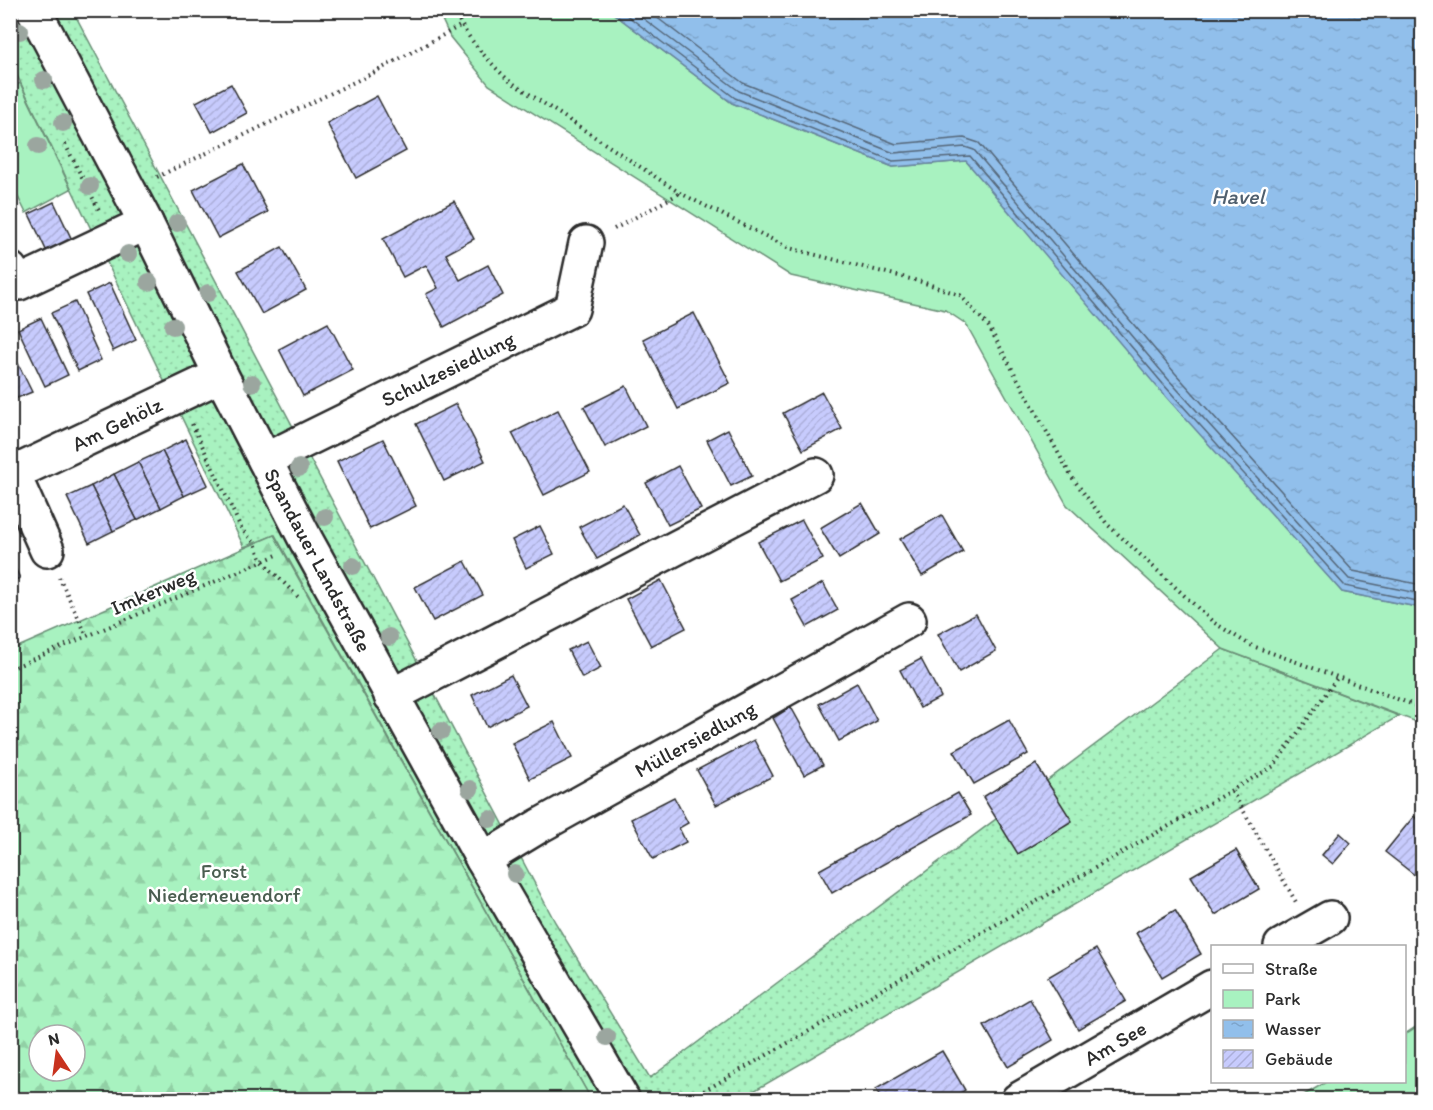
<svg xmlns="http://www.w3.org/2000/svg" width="1433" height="1110" viewBox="0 0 1433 1110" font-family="Itim,sans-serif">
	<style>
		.grass { fill: url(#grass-dots); stroke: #6a8e76; stroke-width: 1.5 }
		.forest { fill: url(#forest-firs); stroke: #6a8e76; stroke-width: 1.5; fill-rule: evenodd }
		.green { fill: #a8f2c0; stroke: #6a8e76; stroke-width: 1.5 }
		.water { fill: url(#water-ripples); stroke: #68849e; stroke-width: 1.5 }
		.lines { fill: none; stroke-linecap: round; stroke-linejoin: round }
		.shore { stroke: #546678; stroke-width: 1.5 }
		.building { fill: url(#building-hatch); stroke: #2b2b2b; stroke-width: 1.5 }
		.minor-casing { stroke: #2b2b2b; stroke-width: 38 }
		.major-casing { stroke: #2b2b2b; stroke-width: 38 }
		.path { stroke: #2b2b2b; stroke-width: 4; stroke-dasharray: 1.5 4.5; stroke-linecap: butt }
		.minor { stroke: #fff; stroke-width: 33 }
		.major { stroke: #fff; stroke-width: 33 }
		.tree { fill: #9ba69f }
		.labels { text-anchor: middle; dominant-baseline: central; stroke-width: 5; stroke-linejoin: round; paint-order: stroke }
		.street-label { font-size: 21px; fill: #2b2b2b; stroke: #fff }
		.park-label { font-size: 21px; fill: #4a5d50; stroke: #fff }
		.water-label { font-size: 22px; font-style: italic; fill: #4f5f6e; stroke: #fff }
	</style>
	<defs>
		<pattern id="grass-dots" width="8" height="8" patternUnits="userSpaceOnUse" patternTransform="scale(1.5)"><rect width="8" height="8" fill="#a8f2c0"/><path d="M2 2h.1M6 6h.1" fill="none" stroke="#91d0a5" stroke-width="1.8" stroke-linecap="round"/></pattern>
		<pattern id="forest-firs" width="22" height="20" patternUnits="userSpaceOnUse" patternTransform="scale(1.5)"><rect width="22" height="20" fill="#a8f2c0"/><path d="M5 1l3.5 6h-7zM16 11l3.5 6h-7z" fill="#91d0a5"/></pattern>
		<pattern id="water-ripples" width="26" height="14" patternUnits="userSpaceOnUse" patternTransform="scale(1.5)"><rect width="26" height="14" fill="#91bfeb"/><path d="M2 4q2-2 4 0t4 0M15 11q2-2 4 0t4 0" fill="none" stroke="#7da4ca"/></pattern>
		<pattern id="building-hatch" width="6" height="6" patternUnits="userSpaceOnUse" patternTransform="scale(1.5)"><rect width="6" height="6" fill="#c7cbfd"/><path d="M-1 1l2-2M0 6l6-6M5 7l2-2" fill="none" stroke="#abaed9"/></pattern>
	</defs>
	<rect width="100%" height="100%" fill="#fff"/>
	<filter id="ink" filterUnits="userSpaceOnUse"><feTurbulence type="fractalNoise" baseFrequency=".0167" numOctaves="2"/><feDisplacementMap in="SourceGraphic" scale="12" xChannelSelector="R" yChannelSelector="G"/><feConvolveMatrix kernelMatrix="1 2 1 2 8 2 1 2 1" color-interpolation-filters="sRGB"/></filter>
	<g filter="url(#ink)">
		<path class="grass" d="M11,11H73L555,922L650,1078L1223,649L1399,716L740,1099H591L275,535L244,547L11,63Z"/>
		<path class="forest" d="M274,535L591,1099H11V650ZM39,1035H75V1071H39Z"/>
		<g class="green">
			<path d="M438,11H610L732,103L893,167L966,161L1342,592L1422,608V724L1223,649L1067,505L966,324L945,310L791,276L489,85L450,37Z"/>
			<path d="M20,83L71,189L26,213L11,183V88Z"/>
			<path d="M1422,1023V1099H1297L1326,1082H1404L1405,1034Z"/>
		</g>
		<path class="water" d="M610,11H1422V608L1342,592L1158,388L966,161L893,167L732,103Z"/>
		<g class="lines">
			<g class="shore">
				<path d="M620,10L735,98L893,161L970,156L1163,384L1345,586L1422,602"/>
				<path d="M632,10L739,91L894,153L965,147L974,150L1168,379L1349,579L1422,594"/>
				<path d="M647,10L743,83L896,144L964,138L979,143L1175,373L1353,571L1422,585"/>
			</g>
		</g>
		<g class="building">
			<path d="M231,84L247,113L212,132L196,102Z"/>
			<path d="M377,96L406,151L356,178L327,123Z"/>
			<path d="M243,164L268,212L218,238L193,190Z"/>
			<path d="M454,201L474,239L446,254L460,280L488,265L503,295L444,327L426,294L438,288L426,265L403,277L383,239Z"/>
			<path d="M54,202L73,242L48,254L29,214Z"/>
			<path d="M282,247L306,290L262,314L238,271Z"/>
			<path d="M110,283L136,340L113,351L86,294Z"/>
			<path d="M75,302L101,360L78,371L51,313Z"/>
			<path d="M694,313L730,383L678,409L643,339Z"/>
			<path d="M41,318L68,375L45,386L18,329Z"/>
			<path d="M328,323L353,370L303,396L279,349Z"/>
			<path d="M10,347L32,392L10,401Z"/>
			<path d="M626,386L646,426L605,447L584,407Z"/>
			<path d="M822,392L842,429L803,450L783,413Z"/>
			<path d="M456,404L485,461L444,481L416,424Z"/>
			<path d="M558,410L590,472L544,495L512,433Z"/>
			<path d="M728,429L752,476L731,486L707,440Z"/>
			<path d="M186,439L208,485L184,496L162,451Z"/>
			<path d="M383,439L416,506L370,529L337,461Z"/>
			<path d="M162,451L184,496L161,508L138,462Z"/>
			<path d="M138,462L161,508L137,520L114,474Z"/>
			<path d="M678,466L701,509L668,525L646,483Z"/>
			<path d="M114,474L137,520L113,531L91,486Z"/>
			<path d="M91,486L113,531L89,543L67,497Z"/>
			<path d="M862,503L880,534L839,559L820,528Z"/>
			<path d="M623,504L640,535L597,559L579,527Z"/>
			<path d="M942,515L963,552L922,576L900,539Z"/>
			<path d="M802,520L823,559L779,581L758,542Z"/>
			<path d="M540,526L554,554L526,568L512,540Z"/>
			<path d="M10,558L20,578L10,582Z"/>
			<path d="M465,561L483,595L433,621L415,587Z"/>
			<path d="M661,580L686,628L651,646L626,599Z"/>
			<path d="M823,583L838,610L807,627L792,600Z"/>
			<path d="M976,614L996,651L959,672L938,634Z"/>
			<path d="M587,641L601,668L582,678L568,650Z"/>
			<path d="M921,659L941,697L920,708L900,670Z"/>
			<path d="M511,675L527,706L487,727L472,695Z"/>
			<path d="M857,683L877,721L839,741L819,704Z"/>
			<path d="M791,707L823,765L804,775L773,718Z"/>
			<path d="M1009,720L1028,754L974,784L954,751Z"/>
			<path d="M554,722L572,758L530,779L512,743Z"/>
			<path d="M754,740L773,776L716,805L697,770Z"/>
			<path d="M1036,764L1072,821L1018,854L983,797Z"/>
			<path d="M958,793L971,815L832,893L819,870Z"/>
			<path d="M674,797L688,823L679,828L686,842L653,859L631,819Z"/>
			<path d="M1414,816L1422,824L1421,880L1385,852Z"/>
			<path d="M1340,833L1351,843L1333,864L1322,855Z"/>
			<path d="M1236,850L1259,889L1215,915L1191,876Z"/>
			<path d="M1422,878V891L1416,886Z"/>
			<path d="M1175,910L1201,954L1162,977L1136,933Z"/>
			<path d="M1096,949L1126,1001L1078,1029L1048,977Z"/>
			<path d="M1030,999L1053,1040L1008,1067L984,1026Z"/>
			<path d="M942,1051L965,1090L950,1100H882L876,1089Z"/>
		</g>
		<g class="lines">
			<defs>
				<g id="minor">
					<path d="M10,269L19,283L146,223"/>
					<path d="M265,460L572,309L586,243"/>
					<path d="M13,474L47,550"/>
					<path d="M10,475L221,375"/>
					<path d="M391,696L816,475"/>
					<path d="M483,860L539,826L909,620"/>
					<path d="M1281,946L1330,918"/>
					<path d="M1018,1100L1212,987"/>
				</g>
				<path id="major" d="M34,10L146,223L221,375L307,542L483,860L623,1100"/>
			</defs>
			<use href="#minor" class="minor-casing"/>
			<use href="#major" class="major-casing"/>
			<g class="path">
				<path d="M454,10C466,38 487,59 508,80L680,193L789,248L922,282L960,295L989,327L1071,476L1107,524L1213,622L1250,645L1422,708"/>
				<path d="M65,144L100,212"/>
				<path d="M157,177L373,73L460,26"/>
				<path d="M614,229L680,193"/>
				<path d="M192,424L242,530L255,543L262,561L300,599"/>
				<path d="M59,577L87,636"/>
				<path d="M10,669L277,555"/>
				<path d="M1232,791L1296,902"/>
				<path d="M688,1100L1274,766L1337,678"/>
			</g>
			<use href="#minor" class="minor"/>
			<use href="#major" class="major"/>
		</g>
		<g class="tree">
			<circle cx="20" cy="31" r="9"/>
			<circle cx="44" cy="80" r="9"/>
			<circle cx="63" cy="123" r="9"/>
			<circle cx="38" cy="146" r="9"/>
			<circle cx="90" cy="186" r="9"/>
			<circle cx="177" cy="223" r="9"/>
			<circle cx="128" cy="254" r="9"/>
			<circle cx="149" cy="282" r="9"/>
			<circle cx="208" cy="293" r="9"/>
			<circle cx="173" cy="326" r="9"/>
			<circle cx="252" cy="383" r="9"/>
			<circle cx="299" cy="468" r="9"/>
			<circle cx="325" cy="517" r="9"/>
			<circle cx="353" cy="566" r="9"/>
			<circle cx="389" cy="637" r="9"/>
			<circle cx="441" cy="731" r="9"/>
			<circle cx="470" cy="789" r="9"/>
			<circle cx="490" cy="819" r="9"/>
			<circle cx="515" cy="874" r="9"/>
			<circle cx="607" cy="1037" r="9"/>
		</g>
	</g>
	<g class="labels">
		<g class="street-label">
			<text transform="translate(448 369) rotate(-26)">Schulzesiedlung</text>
			<text transform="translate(117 424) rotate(-26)">Am Gehölz</text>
			<text transform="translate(318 560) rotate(62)">Spandauer Landstraße</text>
			<text transform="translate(153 591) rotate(-23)">Imkerweg</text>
			<text transform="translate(695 739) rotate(-29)">Müllersiedlung</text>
			<text transform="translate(1115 1043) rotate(-30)">Am See</text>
		</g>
		<g class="park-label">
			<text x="224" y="870">Forst<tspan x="224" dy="24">Niederneuendorf</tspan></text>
		</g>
		<g class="water-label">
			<text x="1238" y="196">Havel</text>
		</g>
	</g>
	<rect width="1433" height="1110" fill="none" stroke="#fff" stroke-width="36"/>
	<rect x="18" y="18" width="1397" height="1074" fill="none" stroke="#2b2b2b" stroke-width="2" filter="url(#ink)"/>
	<rect x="1211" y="945" width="195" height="138" fill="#ffffff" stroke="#aaaaaa" stroke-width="1.5"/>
	<rect x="1223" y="964" width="30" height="9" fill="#ffffff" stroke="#aaaaaa" stroke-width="1.5"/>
	<text x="1265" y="975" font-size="18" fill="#2b2b2b">Straße</text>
	<rect x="1223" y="990" width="30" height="18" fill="#a8f2c0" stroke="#aaaaaa" stroke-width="1.5"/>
	<text x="1265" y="1005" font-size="18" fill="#2b2b2b">Park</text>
	<rect x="1223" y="1020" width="30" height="18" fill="url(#water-ripples)" stroke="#aaaaaa" stroke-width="1.5"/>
	<text x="1265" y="1035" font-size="18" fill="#2b2b2b">Wasser</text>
	<rect x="1223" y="1050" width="30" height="18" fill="url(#building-hatch)" stroke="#aaaaaa" stroke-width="1.5"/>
	<text x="1265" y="1065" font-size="18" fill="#2b2b2b">Gebäude</text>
	<g transform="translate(57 1053) rotate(347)"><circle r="28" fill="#ffffff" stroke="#aaaaaa" stroke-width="1.5"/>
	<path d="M0-4.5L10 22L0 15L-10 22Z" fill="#c8321e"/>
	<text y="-9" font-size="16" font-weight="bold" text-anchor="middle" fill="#2b2b2b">N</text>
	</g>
</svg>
